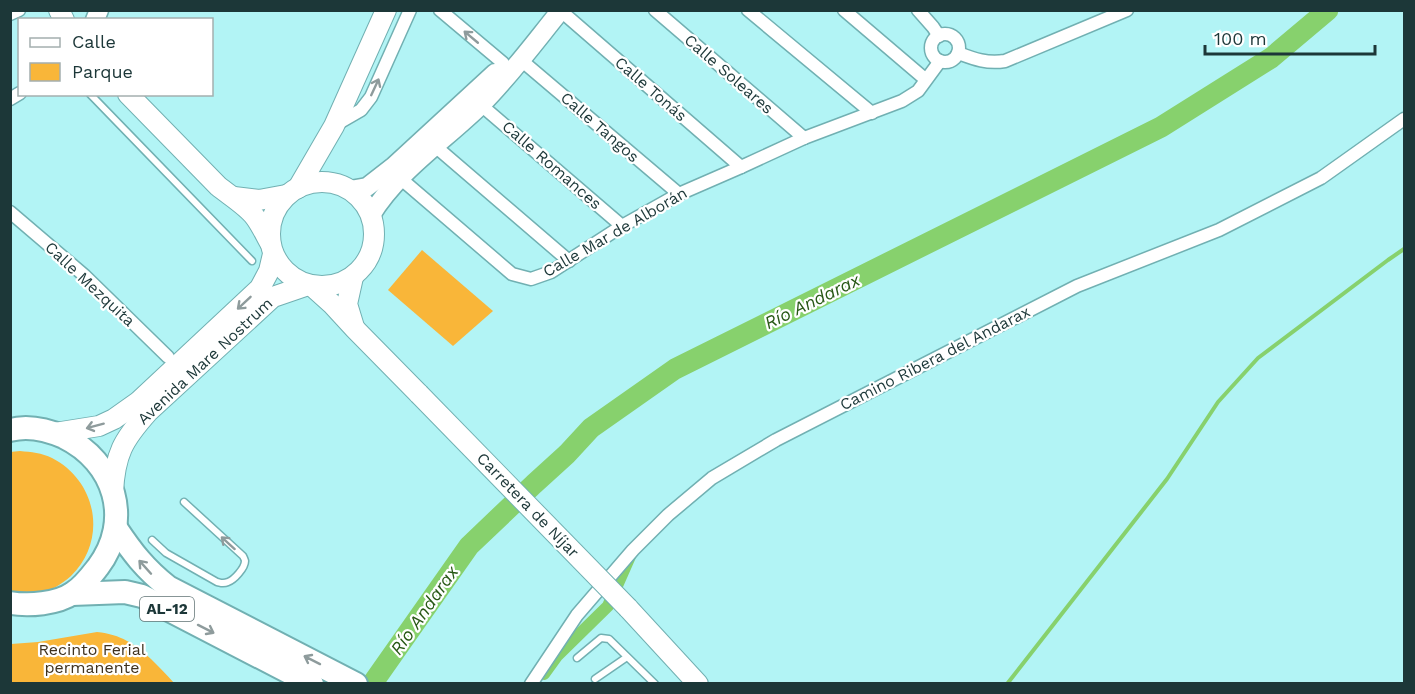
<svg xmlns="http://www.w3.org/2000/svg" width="1415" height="694" viewBox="0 0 1415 694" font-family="'Work Sans',sans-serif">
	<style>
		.green { fill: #f9b639 }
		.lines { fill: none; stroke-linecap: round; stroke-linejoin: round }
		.stream { stroke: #87d16d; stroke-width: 4 }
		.canal { stroke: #87d16d; stroke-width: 12 }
		.river { stroke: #87d16d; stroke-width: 21 }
		.lane-casing { stroke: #71b0b2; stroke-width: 9 }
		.street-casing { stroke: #71b0b2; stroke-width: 15 }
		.secondary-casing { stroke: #71b0b2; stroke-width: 21 }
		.primary-casing { stroke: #71b0b2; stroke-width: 22 }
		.highway-casing { stroke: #71b0b2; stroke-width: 26 }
		.lane { stroke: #fff; stroke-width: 6 }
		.street { stroke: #fff; stroke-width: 12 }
		.secondary { stroke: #fff; stroke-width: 18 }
		.primary { stroke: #fff; stroke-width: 20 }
		.highway { stroke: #fff; stroke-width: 22 }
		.primary-bridge-casing { stroke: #71b0b2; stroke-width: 22; stroke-linecap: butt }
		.primary-bridge { stroke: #fff; stroke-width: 20 }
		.oneway { stroke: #8e9b9c }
		.labels { text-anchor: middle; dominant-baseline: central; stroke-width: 4.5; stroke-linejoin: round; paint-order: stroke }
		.shield { fill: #fff; stroke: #607374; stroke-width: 1.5 }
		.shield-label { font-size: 15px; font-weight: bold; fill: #1c3738 }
		.street-label { font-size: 16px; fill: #1c3738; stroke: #fff }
		.park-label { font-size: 16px; fill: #3e311e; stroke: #fff }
		.water-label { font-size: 18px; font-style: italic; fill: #285815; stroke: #fff }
	</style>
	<rect width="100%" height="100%" fill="#b2f4f5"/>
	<g class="green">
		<path d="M422,250L493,311L453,346L388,290Z"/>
		<path d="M20,451C31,452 42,453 52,458C97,481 108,540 71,576C62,584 50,591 39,594C30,595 20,594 11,595L10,452Z"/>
		<path d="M97,632C122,635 133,643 151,659C159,667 167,675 174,683H11V644L38,642Z"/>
	</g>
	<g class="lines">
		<path class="stream" d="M1007,684L1167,479L1218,402L1258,358L1388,260L1404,249"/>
		<path class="canal" d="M544,674L557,656L608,606L631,554"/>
		<path class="river" d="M372,684L469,546L534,484L567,454L591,428L675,369L1161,127L1271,58L1328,10"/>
		<defs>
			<g id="lane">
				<path d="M90,94L252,261"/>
				<path d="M152,540L166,553L217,582C222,583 223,584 228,582C234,580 245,568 245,561C245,560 244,558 243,556L184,502"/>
				<path d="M577,658L601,638L609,639L655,684"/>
				<path d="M595,679L627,657"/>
			</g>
			<g id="street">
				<path d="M440,10L503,63"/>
				<path d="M655,10L804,138"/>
				<path d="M748,10L872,113"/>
				<path d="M844,10L925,79"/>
				<path d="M918,10L933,27L939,36"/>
				<path d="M561,11L741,167"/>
				<path d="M10,14L19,10"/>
				<circle cx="945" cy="48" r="14"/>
				<path d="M958,53C974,59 987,64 1005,61L1127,10"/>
				<path d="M521,60L679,194"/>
				<path d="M10,99L20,93"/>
				<path d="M481,105L622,226"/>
				<path d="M335,125L361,110L371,97L410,10"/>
				<path d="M435,146L569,261"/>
				<path d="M400,178L512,274L531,279L551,272L622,226L679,194L741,167L804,138L902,101L918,91L940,61"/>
				<path d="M10,212L85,276L168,357"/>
				<path d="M531,684L577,615L633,550L668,515L712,478L776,440L1077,286L1219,230L1321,178L1404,119"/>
			</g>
			<g id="secondary">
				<path d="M95,20L99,10"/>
				<path d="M350,190L367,187L394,166L495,73"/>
				<path d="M371,215C398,171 444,141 481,105C510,76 535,42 561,10"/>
			</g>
			<g id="primary">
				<path d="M59,10L64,20"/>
				<path d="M128,94L218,186C229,195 247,206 255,217C261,225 265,234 270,243"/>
				<circle cx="322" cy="234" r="52"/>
				<path d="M298,188L334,126L386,10"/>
				<path d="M234,197L259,200L286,195"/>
				<path d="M353,277L347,304L354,327"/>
				<path d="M312,286L332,304L355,329L419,394"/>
				<path d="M55,433L99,426L114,419L138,402L260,288L269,271L273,254"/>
				<path d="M113,492C115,454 123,440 148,412L273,297L308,285"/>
				<path d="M628,608L698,684"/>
			</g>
			<g id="highway">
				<path d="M10,430C28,425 48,430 64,437C115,462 133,520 98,567C91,576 83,587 73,593C57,604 29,606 10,603"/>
				<path d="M116,528C132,552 145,569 168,587L356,684"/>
				<path d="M72,594L125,592L142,596L312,684"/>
			</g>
		</defs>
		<use href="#lane" class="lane-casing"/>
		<use href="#street" class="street-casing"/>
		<use href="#secondary" class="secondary-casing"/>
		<use href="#primary" class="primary-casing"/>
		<use href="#highway" class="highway-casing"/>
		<use href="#lane" class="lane"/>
		<use href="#street" class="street"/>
		<use href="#secondary" class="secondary"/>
		<use href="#primary" class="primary"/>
		<use href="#highway" class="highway"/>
		<defs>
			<path id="primary-bridge" d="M419,394L628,608"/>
		</defs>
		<use href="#primary-bridge" class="primary-bridge-casing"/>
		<use href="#primary-bridge" class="primary-bridge"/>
	</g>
	<defs><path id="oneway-shaft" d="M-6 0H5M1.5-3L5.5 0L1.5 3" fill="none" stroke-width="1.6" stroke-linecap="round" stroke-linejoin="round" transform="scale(1.5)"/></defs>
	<g class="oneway">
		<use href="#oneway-shaft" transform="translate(471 37) rotate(-140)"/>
		<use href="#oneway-shaft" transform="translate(375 87) rotate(-65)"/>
		<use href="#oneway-shaft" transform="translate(244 303) rotate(137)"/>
		<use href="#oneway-shaft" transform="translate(95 426) rotate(165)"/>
		<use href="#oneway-shaft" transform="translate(228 543) rotate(-138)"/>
		<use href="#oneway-shaft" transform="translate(145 567) rotate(-132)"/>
		<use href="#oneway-shaft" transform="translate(206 629) rotate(27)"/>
		<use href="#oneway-shaft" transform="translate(312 660) rotate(-153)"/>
	</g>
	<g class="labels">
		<rect class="shield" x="140" y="597" width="54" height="24" rx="4.5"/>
		<g class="shield-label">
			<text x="167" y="609">AL-12</text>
		</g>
		<g class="street-label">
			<text transform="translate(729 74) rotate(41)">Calle Soleares</text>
			<text transform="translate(651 89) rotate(41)">Calle Tonás</text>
			<text transform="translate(600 127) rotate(41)">Calle Tangos</text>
			<text transform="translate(552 165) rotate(41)">Calle Romances</text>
			<text transform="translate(615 232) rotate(-30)">Calle Mar de Alborán</text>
			<text transform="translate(90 284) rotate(43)">Calle Mezquita</text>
			<text transform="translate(935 358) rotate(-27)">Camino Ribera del Andarax</text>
			<text transform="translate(205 361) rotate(-43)">Avenida Mare Nostrum</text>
			<text transform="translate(528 505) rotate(46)">Carretera de Níjar</text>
		</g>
		<g class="park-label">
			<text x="92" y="649">Recinto Ferial<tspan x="92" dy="18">permanente</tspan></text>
		</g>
		<g class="water-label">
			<text transform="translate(812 301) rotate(-26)">Río Andarax</text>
			<text transform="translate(424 610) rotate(-55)">Río Andarax</text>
		</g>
	</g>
	<rect width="1415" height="694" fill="none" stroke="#1c3738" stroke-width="24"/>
	<rect x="18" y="18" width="195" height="78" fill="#ffffff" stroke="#a4afaf" stroke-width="1.5"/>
	<rect x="30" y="38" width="30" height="9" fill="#ffffff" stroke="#a4afaf" stroke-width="1.5"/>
	<text x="72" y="48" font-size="18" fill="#1c3738">Calle</text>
	<rect x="30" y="63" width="30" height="18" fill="#f9b639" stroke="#a4afaf" stroke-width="1.5"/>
	<text x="72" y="78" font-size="18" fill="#1c3738">Parque</text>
	<path d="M1205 45v9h170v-9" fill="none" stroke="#1c3738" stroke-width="3"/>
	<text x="1214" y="45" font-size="18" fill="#1c3738" stroke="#ffffff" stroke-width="4.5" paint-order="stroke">100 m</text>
</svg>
